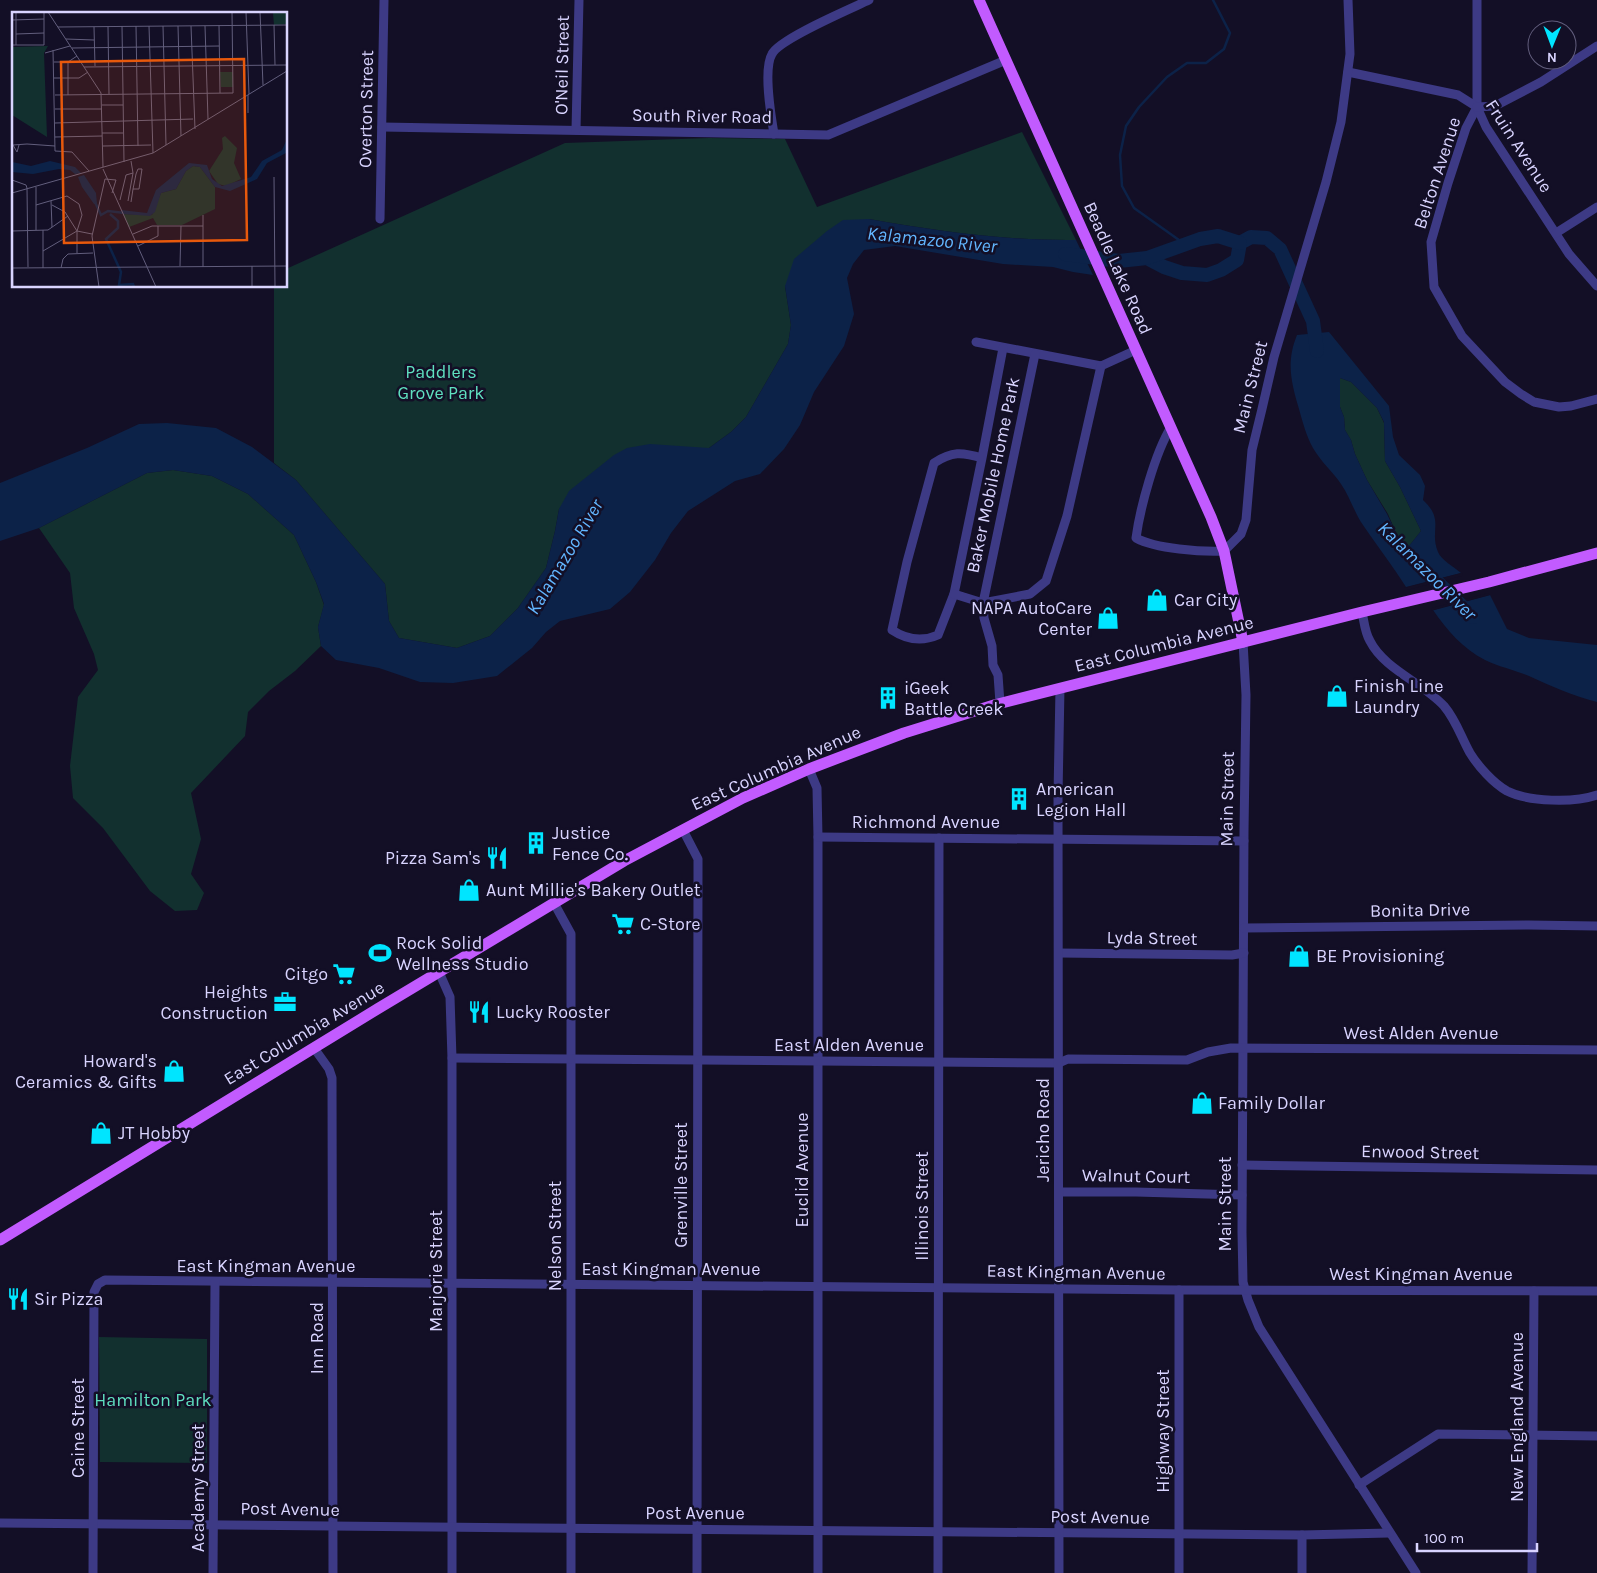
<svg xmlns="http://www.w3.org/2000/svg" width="1597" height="1573" viewBox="0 0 1597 1573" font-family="Karla,sans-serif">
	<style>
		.green { fill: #12302f }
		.water { fill: #0c2248; fill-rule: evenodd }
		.pier { fill: #130f26 }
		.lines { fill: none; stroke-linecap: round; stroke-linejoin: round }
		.stream { stroke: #0c2248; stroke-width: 2.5 }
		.river { stroke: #0c2248; stroke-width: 14 }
		.minor { stroke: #3d3a85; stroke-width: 9 }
		.major { stroke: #c25bff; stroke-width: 11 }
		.labels { text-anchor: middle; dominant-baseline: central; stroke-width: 5; stroke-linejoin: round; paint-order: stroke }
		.street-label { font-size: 18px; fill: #d9d4ff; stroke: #130f26 }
		.park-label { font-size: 18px; fill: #5fe0c0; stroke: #130f26 }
		.poi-label { font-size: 18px; fill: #d9d4ff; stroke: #130f26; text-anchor: start }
		.water-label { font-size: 19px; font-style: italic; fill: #62b6ff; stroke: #130f26 }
		.inset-river { fill: none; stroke: #0c2248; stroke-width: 2.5 }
		.inset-road { fill: none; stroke: #625e7d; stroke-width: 1 }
		.view { fill: #e8590c; fill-opacity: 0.15; stroke: #e8590c; stroke-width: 2.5 }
		.inset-edge { fill: none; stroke: #d9d4ff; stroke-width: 2.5 }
	</style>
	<rect width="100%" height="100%" fill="#130f26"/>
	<g class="green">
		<path d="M1022,132L1076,240C1007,241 936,231 869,219L785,286L791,325L788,344L746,417L731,432L709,448L559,509L555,531L546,568L518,608L490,636L457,648L399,638L389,621L385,584L296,480L274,463V286H286V269L565,143L709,138L785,139L817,207Z"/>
		<path d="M1340,378L1351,382L1377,408L1384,423L1385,461L1400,487L1421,531L1409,546L1397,535L1388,514L1367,480L1355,454L1351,440L1345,430L1344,417L1340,407Z"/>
		<path d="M173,470L212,476L248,494L294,535L316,582L324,605L318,627L321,646L295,671L269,691L248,712L245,736L191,793L201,839L191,874L204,893L197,910L175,911L150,891L103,828L73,798L70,766L78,697L98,670L94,654L74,608L70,573L39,528L147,473Z"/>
		<path d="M99,1337L207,1339V1463L100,1462Z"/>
	</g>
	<g class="water">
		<path d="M869,219C936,231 1007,241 1076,240L1093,275L1073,272L1053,267L1003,264L895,246L864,250L853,264L847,278L854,314L844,346L814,392L800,425L784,449L760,474L735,481L688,511L671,533L655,560L630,592L610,609L560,621L546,632L532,648L497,676L453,683L420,682L379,668L336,660L321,646L318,627L324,604L316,582L294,535L248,494L212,476L173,470L147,473L39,528L0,541V483L87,448L139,424L167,423L216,428L252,447L296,480L385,584L389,621L399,638L457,648L490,636L518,608L546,568L555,531L559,509L569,491L614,455L627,448L650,444L709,448L731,432L746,417L788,344L791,325L785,286L794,259L827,231L843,220Z"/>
		<path d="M1329,332L1389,406L1393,437L1399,455L1420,475L1425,486L1423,500C1445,520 1429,531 1438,552C1441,560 1454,567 1461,573L1406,587C1393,566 1377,546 1363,525C1354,512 1350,497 1341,484C1333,472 1321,462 1313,448C1306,435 1303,423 1299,409C1291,382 1286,362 1297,335ZM1340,378L1351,382L1377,408L1384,422L1385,461L1400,487L1421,531L1409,546L1397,535L1387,514L1367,480L1355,454L1351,440L1345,430L1344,417L1340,407Z"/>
		<path d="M1490,595L1507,629L1529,638L1597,645V702C1573,696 1551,686 1529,676C1515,670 1499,667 1485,660C1463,649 1447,630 1433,610Z"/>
	</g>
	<g class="pier">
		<path d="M1461,573H1463L1462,576L1407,590L1404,588Z"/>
		<path d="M1488,593L1490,595L1431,611L1432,608Z"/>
	</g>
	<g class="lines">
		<path class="stream" d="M1186,245L1134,208L1122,186L1120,155L1126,126L1139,107L1167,77L1187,63H1206L1224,49L1230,33L1213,0"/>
		<g class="river">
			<path d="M1065,254L1119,261L1147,258L1164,267L1182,273L1207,275L1221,270L1237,260L1240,243L1251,237L1267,238L1280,249L1313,321L1317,351"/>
			<path d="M1147,258L1200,239L1218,236L1240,243"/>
			<path d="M1422,567L1473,617"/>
		</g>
		<g class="minor">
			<path d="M1477,0V107L1466,128L1448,183L1431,242L1434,287L1462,336L1505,382L1521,394L1534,402L1559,407L1571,406L1597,399"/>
			<path d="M1348,72L1458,95L1477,107L1486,127L1569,254L1597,286"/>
			<path d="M1477,107L1495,106L1541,82L1597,46"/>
			<path d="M382,127L828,135L1006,60"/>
			<path d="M576,130L579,0"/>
			<path d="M774,134C771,116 763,69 772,54C779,39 850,9 869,0"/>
			<path d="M380,219L384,0"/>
			<path d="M1556,233L1597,207"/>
			<path d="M976,342L1101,366L1136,350"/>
			<path d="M1171,427C1155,453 1140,508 1136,538C1156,549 1202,552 1224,551L1241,534L1246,520L1252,450L1262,409L1274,357L1326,182L1341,122L1350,54L1348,0"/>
			<path d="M982,458C962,452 952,451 934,463L907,562L892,630C907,640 922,642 938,635L954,594L982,458L1003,348"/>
			<path d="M954,594L983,603L1030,594L1046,581L1067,516L1101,366"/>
			<path d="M1362,612C1364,621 1365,633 1370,641C1384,669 1423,683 1444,706C1456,720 1461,737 1470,753C1478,766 1493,783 1507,791C1529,802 1574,803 1597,795"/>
			<path d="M1243,642L1246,695L1244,832L1242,1232L1243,1282L1248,1300L1259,1327L1416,1573"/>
			<path d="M1000,703L998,675L993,665L992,646L984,618L983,603L1035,354"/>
			<path d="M809,769L817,788L818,837V1573"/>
			<path d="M683,830L698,859V871L697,1573"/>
			<path d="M818,837L1244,841"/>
			<path d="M554,903L571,934V1573"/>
			<path d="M1244,928L1529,925L1597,926"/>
			<path d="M1059,953L1232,955L1244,953"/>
			<path d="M439,972L450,997L452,1058V1573"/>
			<path d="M314,1048L329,1069L332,1078L333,1573"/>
			<path d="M452,1058L1059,1063L1068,1059L1187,1060L1208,1052L1231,1048L1597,1050"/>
			<path d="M1242,1165L1597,1170"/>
			<path d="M1059,1192H1136L1242,1195"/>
			<path d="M1359,1485L1438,1434L1597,1436"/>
			<path d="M0,1523L1302,1535L1389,1533"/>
			<path d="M1302,1535V1573"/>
			<path d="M93,1573L94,1292L98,1284L105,1280L1179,1290L1597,1291"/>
			<path d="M213,1573L215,1282"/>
			<path d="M938,1573L939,838"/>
			<path d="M1059,1573L1058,795L1060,688"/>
			<path d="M1179,1573V1290"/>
			<path d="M1532,1573L1534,1291"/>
		</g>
		<g class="major">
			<path d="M979,0L1211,517L1224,551L1243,642"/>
			<path d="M0,1240L379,1008L624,861L743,798L809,769L904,733L994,705L1362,612L1489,582L1597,553"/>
		</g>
	</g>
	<defs>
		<symbol id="shop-bare" viewBox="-9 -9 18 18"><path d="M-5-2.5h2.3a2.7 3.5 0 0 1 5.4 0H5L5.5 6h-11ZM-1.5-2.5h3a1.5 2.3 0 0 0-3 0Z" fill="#00e5ff" stroke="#130f26" stroke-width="2.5" paint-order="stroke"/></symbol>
		<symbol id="building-bare" viewBox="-9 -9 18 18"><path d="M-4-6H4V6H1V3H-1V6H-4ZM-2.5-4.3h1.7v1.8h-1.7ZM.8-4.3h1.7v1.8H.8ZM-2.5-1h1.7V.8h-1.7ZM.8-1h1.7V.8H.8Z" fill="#00e5ff" stroke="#130f26" stroke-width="2.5" paint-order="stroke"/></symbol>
		<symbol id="restaurant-bare" viewBox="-9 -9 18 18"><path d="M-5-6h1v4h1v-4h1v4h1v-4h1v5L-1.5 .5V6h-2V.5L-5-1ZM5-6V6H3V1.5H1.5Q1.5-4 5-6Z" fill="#00e5ff" stroke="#130f26" stroke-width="2.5" paint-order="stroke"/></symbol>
		<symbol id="supermarket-bare" viewBox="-9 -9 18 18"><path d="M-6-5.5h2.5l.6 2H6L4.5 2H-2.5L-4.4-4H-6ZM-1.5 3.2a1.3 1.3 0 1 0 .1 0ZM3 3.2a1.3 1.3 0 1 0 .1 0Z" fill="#00e5ff" stroke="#130f26" stroke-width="2.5" paint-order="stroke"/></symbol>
		<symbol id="stadium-bare" viewBox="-9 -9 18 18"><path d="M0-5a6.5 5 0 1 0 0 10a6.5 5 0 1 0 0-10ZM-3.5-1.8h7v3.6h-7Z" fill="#00e5ff" stroke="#130f26" stroke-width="2.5" paint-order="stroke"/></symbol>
		<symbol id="office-bare" viewBox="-9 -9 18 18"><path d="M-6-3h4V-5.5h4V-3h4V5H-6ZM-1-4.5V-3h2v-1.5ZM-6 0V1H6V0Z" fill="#00e5ff" stroke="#130f26" stroke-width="2.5" paint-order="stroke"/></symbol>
	</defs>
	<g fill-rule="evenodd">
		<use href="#shop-bare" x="1141" y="584" width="32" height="32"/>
		<use href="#shop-bare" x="1092" y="602" width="32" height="32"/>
		<use href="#shop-bare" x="1321" y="680" width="32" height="32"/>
		<use href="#building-bare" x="872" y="682" width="32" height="32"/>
		<use href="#building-bare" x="1003" y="783" width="32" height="32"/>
		<use href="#building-bare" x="520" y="827" width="32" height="32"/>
		<use href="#restaurant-bare" x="481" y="842" width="32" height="32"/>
		<use href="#shop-bare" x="453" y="874" width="32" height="32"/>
		<use href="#supermarket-bare" x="607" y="908" width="32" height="32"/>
		<use href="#stadium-bare" x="364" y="937" width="32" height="32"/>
		<use href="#shop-bare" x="1283" y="940" width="32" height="32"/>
		<use href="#supermarket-bare" x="328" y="958" width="32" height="32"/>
		<use href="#office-bare" x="269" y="986" width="32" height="32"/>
		<use href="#restaurant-bare" x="463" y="996" width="32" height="32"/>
		<use href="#shop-bare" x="158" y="1055" width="32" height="32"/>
		<use href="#shop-bare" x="1186" y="1087" width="32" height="32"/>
		<use href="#shop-bare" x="85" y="1117" width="32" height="32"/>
		<use href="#restaurant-bare" x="2" y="1283" width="32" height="32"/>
	</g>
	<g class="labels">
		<g class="street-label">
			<text transform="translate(562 65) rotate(-89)">O'Neil Street</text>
			<text transform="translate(366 109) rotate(-89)">Overton Street</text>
			<text transform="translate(702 116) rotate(1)">South River Road</text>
			<text transform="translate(1519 146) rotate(57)">Fruin Avenue</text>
			<text transform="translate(1437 173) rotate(-72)">Belton Avenue</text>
			<text transform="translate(1118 268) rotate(66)">Beadle Lake Road</text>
			<text transform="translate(1250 387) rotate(-76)">Main Street</text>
			<text transform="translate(993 475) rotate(-78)">Baker Mobile Home Park</text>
			<text transform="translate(1164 644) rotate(-14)">East Columbia Avenue</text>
			<text transform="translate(776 768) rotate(-24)">East Columbia Avenue</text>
			<text transform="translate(1227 799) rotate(-89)">Main Street</text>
			<text x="926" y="822">Richmond Avenue</text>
			<text transform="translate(1420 910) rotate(-1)">Bonita Drive</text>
			<text transform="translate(1152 938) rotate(1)">Lyda Street</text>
			<text transform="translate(304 1033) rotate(-31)">East Columbia Avenue</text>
			<text x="1421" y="1033">West Alden Avenue</text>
			<text x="849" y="1045">East Alden Avenue</text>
			<text transform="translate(1043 1130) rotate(-90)">Jericho Road</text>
			<text transform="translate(1420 1152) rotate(1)">Enwood Street</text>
			<text transform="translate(802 1170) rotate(-90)">Euclid Avenue</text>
			<text transform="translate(1136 1176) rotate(1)">Walnut Court</text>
			<text transform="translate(681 1185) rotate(-90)">Grenville Street</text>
			<text transform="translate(1225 1204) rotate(-90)">Main Street</text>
			<text transform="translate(922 1206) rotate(-90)">Illinois Street</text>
			<text transform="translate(555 1236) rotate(-90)">Nelson Street</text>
			<text x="266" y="1266">East Kingman Avenue</text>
			<text x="671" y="1269">East Kingman Avenue</text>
			<text transform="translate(436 1271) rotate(-90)">Marjorie Street</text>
			<text transform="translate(1076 1272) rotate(1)">East Kingman Avenue</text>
			<text x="1421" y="1274">West Kingman Avenue</text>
			<text transform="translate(317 1338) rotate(-90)">Inn Road</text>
			<text transform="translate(1517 1417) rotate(-90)">New England Avenue</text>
			<text transform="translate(78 1428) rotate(-90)">Caine Street</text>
			<text transform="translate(1163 1431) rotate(-90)">Highway Street</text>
			<text transform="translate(198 1488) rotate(-90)">Academy Street</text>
			<text transform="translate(290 1509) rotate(1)">Post Avenue</text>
			<text x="695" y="1513">Post Avenue</text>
			<text transform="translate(1100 1517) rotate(1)">Post Avenue</text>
		</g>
		<g class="park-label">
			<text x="441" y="372">Paddlers<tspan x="441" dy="21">Grove Park</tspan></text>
			<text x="153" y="1400">Hamilton Park</text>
		</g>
		<g class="poi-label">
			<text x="1174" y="600">Car City</text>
			<text x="1092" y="608" text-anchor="end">NAPA AutoCare<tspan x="1092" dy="21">Center</tspan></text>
			<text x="1354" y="686">Finish Line<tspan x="1354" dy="21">Laundry</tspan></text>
			<text x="904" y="688">iGeek<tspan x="904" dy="21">Battle Creek</tspan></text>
			<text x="1036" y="789">American<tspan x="1036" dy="21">Legion Hall</tspan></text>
			<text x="552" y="833">Justice<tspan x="552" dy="21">Fence Co.</tspan></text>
			<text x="481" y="858" text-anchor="end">Pizza Sam's</text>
			<text x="486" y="890">Aunt Millie's Bakery Outlet</text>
			<text x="640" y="924">C-Store</text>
			<text x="396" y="943">Rock Solid<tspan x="396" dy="21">Wellness Studio</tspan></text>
			<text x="1316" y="956">BE Provisioning</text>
			<text x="328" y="974" text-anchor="end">Citgo</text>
			<text x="268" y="992" text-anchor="end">Heights<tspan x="268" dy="21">Construction</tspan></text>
			<text x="496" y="1012">Lucky Rooster</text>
			<text x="157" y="1061" text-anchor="end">Howard's<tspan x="157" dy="21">Ceramics &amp; Gifts</tspan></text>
			<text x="1218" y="1103">Family Dollar</text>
			<text x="118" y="1133">JT Hobby</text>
			<text x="34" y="1299">Sir Pizza</text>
		</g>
		<g class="water-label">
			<text transform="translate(932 240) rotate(6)">Kalamazoo River</text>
			<text transform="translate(565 557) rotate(-59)">Kalamazoo River</text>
			<text transform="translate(1427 571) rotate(45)">Kalamazoo River</text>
		</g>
	</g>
	<g transform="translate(12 12)">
		<rect width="275" height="275" fill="#130f26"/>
		<path d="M275,0V12L262,13L261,1H256ZM36,34L32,41L35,125L0,103V35ZM208,60H221V75H209ZM213,124L225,136L222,151L229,167L214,174L206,172L197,159L211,137L210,126ZM181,154L188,155L203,175V197L170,213H145L141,206L117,215L111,202L140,203L149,181L164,177L174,159Z" fill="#12302f"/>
		<path d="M275,127L274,141L255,151L245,167L218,179L203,175L188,155L181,154L174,159L164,177L149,181L143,200L138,204L111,202L109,198L135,201L144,178L177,151L195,153L200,167L210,174L239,165L250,149L270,138ZM38,149L63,155L69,161L63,162L58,158L47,157L21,162L0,160V150L19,154ZM72,163L84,181L85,192H82L70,175L66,165Z" fill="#0c2248"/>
		<path class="inset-river" d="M83,190L89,203L96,199L113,201M98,202L106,209V216L94,227L109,260L107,273L121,272L122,275"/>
		<path class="inset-road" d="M4,0V33M36,0L89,81L91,155M234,0L237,82M248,0L251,73M0,8L32,7M207,13L208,81M262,13L263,53M110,14L112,150M124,14L126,134M137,14L141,141M151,14L154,133M166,14L169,124M179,14L183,117M193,14L196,107M46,15L275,13M82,15L83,54M96,15L97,82M4,22L32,21M54,27L82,28M0,33H32V0M60,36L207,34M41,38L43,139L60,140L77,159M33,41L58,34M42,50H56L65,44M56,50V83M72,55L275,53M42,66H67L76,60M43,83L221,81L220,0M236,83V101M90,93H111M43,97H90M43,111L181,107M90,121H111M43,125L90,124M7,133L5,140L1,133L15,132L43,134M91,134L139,133M91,157L144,275M262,165L263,275M0,168L14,173L15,176L16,255M24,175V218M0,181L141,141L275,59M108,188L114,163L121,161M39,189L40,215M116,189L121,161L119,149M119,190L121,177L124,162L126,157H130L127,177H121M24,193L55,184L67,192L70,203L65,219V241M40,193L53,200L65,219L80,222M191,203V255M0,216L1,275M31,218V256M0,219L36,218L56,204M121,222L140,214H191M126,234L146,224V214M31,239L65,219M168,254L169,214M0,256L275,254M49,256L51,247L56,242L81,241M87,275L80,224L93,167L104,168L100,181M240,275V254"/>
		<path class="view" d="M232,47L235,228L52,231L49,50Z"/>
		<rect width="275" height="275" class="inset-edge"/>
	</g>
	<g transform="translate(1552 45) rotate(181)"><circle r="24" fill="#130f26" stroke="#625e7d"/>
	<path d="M0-4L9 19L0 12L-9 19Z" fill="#00e5ff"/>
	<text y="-8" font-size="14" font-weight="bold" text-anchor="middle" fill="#d9d4ff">N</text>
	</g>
	<path d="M1417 1543v8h120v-8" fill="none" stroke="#d9d4ff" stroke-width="2.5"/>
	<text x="1424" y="1543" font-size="15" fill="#d9d4ff" stroke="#130f26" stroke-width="4" paint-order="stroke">100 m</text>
</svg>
